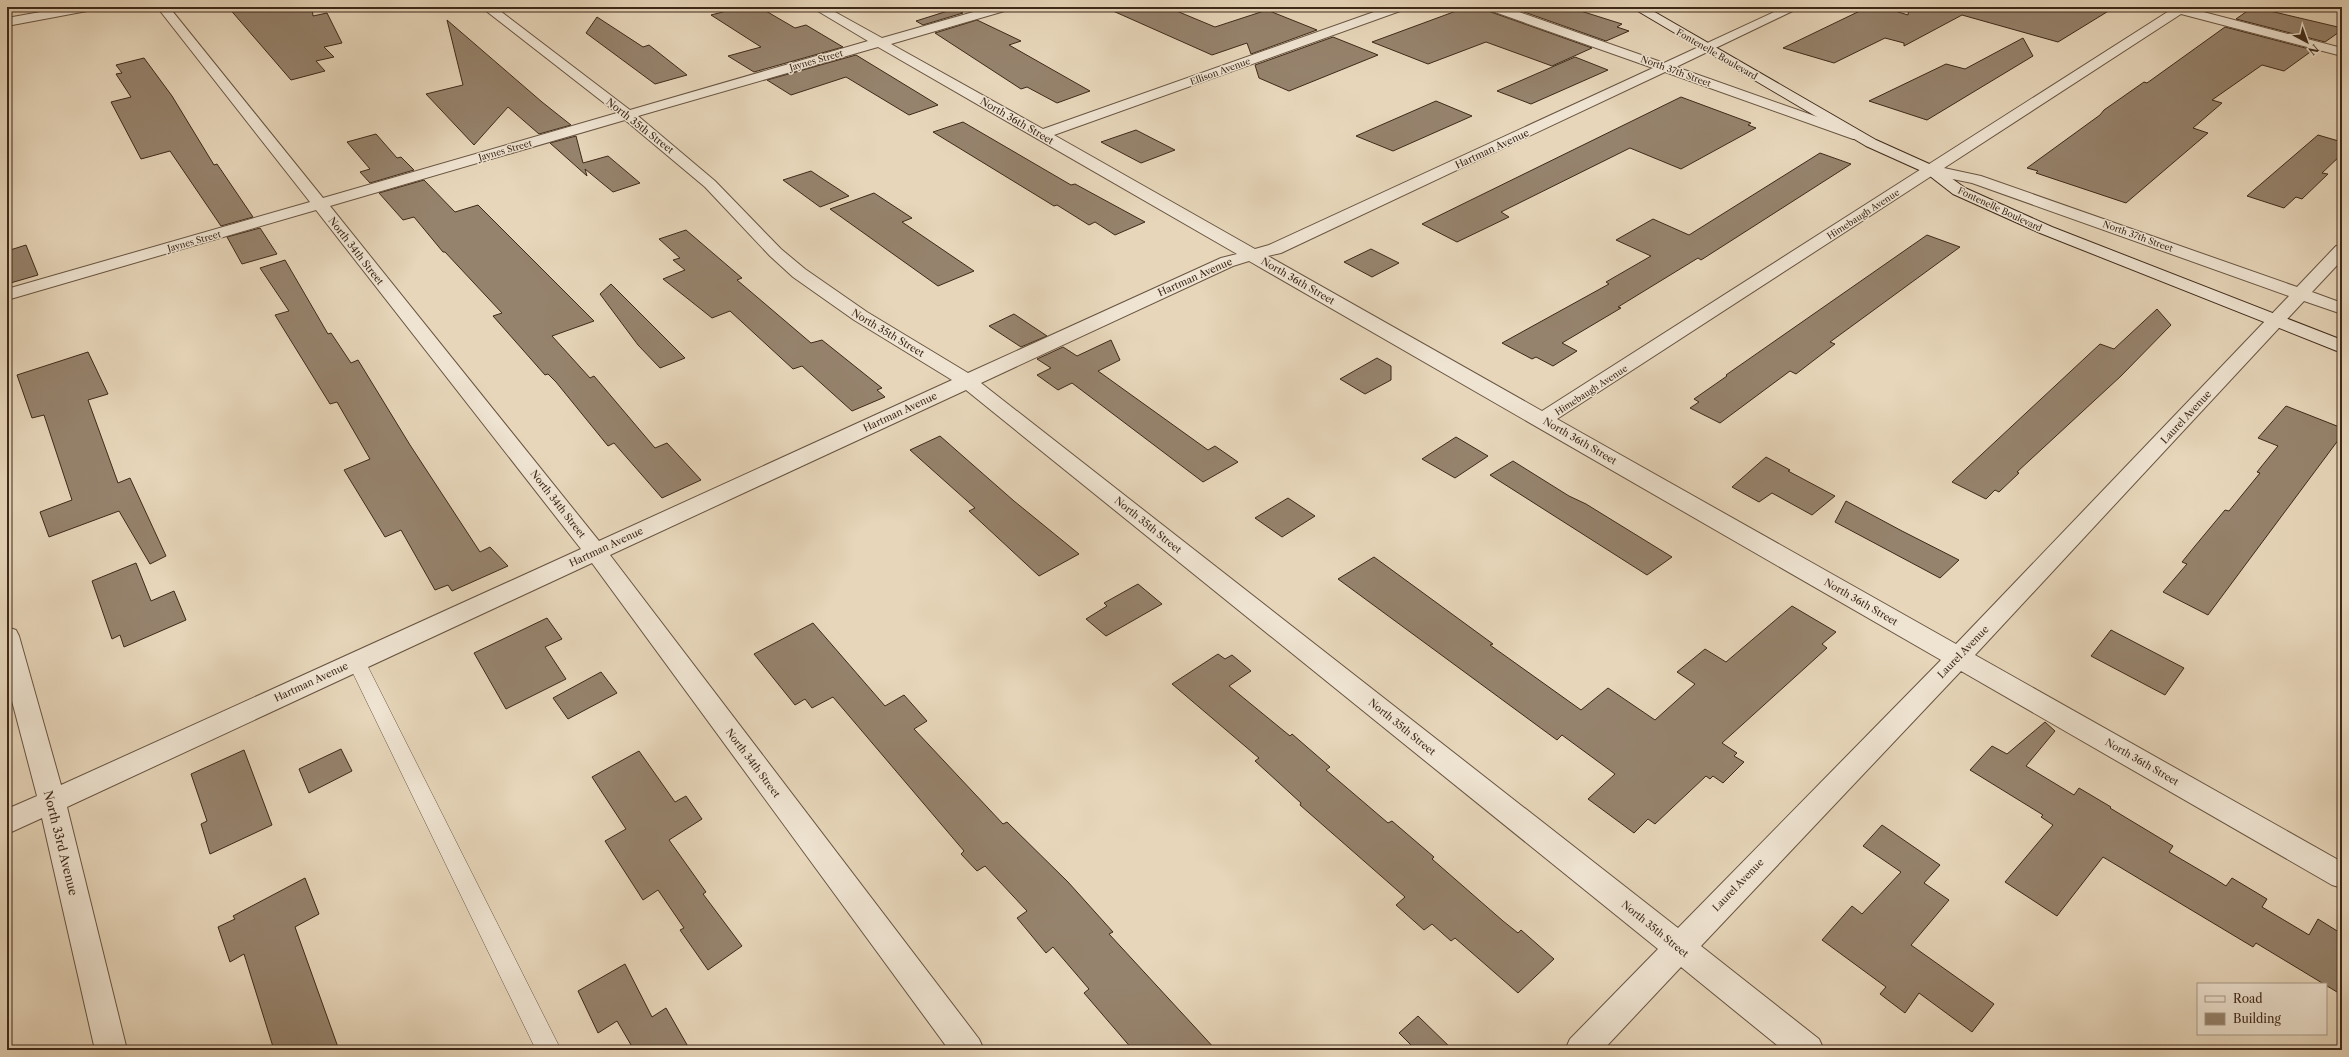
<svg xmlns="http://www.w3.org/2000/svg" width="2349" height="1057" viewBox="0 0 2349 1057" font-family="'Libre Caslon Text',serif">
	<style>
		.building { fill: #96836d; stroke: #3e2919 }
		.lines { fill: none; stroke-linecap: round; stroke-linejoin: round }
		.lane-casing { stroke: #685441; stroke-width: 1 }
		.street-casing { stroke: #685441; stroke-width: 2 }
		.secondary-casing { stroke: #3e2919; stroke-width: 2 }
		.lane { fill: #efe4d2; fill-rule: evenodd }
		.street { fill: #efe4d2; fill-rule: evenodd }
		.secondary { fill: #efe4d2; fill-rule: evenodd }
		.labels { text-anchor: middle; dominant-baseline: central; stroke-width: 3; stroke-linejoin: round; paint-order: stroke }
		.far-street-label { font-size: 9px; fill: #3e2919; stroke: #efe4d2 }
		.street-label { font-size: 10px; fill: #3e2919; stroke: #efe4d2 }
		.near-street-label { font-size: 12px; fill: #3e2919; stroke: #efe4d2 }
	</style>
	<rect width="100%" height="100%" fill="#e7d6ba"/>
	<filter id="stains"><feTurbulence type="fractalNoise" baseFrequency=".005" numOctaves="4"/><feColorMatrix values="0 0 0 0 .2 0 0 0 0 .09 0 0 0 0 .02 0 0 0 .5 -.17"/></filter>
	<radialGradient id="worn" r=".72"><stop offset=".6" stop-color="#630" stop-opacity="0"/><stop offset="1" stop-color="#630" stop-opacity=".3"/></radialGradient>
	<g class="building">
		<path d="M228,7H312L313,16L327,13L342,43L324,47L334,57L316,61L325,71L291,80Z"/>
		<path d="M742,7H759L795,28L806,25L843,47L754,72L728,56L761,47L711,15Z"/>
		<path d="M1104,7H1167L1215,27L1267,10L1317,30L1251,54L1247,43L1212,55Z"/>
		<path d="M1467,7H1486L1488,11L1592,48L1552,66L1486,42L1428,64L1372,42Z"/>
		<path d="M1510,7H1568L1622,24L1617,27L1629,31L1606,41Z"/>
		<path d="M1868,7H1882L1908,15L1909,7H2115L2058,42L1962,15L1904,46V43L1885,38L1834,63L1783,48Z"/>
		<path d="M2253,7L2342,28V30L2325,42L2236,19Z"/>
		<path d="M954,9L963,13L923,25L916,21Z"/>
		<path d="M597,17L643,47L649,45L687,75L655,84L586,33Z"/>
		<path d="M447,20L542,102L571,125L539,134L508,107L474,145L426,94L463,85Z"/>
		<path d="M977,20L1021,41L1009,45L1090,91L1057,103L1027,87L1021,89L935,33Z"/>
		<path d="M2225,27L2313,50L2284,71L2262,65L2212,100L2222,103L2193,128L2208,133L2126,203L2036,173L2038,171L2027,168L2100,115L2104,110L2144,82L2147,83Z"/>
		<path d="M1333,37L1378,55L1289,91L1259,78L1255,65Z"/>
		<path d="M2023,38L2033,56L1927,120L1869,101L1946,64L1965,69Z"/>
		<path d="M856,55L938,105L909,115L846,77L791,95L767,80Z"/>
		<path d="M1575,57L1608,70L1531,104L1497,91Z"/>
		<path d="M144,58L172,96L214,165L217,164L253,217L221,226L170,151L141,159L111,102L131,97L116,74L122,73L116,65Z"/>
		<path d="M1681,97L1751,123L1748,125L1756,128L1681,169L1630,148L1501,212L1509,217L1457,242L1422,224Z"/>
		<path d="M1436,101L1472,116L1393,151L1356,136Z"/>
		<path d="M963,122L1071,185L1075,184L1145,222L1115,235L1095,222L1089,225L1057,205L1054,206L933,132Z"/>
		<path d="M1136,130L1175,150L1141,163L1101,142Z"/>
		<path d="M376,134L397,158L401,157L414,170L370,183L360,172L370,169L347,142Z"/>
		<path d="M2318,135L2342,142V154L2322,173L2328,174L2302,199L2296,197L2284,208L2247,196Z"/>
		<path d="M576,136L583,163L608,156L640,183L613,192L585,169L587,176L550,143Z"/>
		<path d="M1820,153L1851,164L1701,260L1698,258L1618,307L1621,308L1562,343L1577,351L1553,366L1536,357L1532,359L1502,343L1609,284L1606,282L1651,256L1616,240L1653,219L1689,235Z"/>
		<path d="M811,171L823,179L849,196L820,207L783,180Z"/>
		<path d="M424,180L455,212L478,205L594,321L552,336L590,378L594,376L655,448L667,443L701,480L662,498L614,443L608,446L556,382L548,374L545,375L493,316L502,313L445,252H443L414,217L403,220L379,193Z"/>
		<path d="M874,193L912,218L902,222L974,271L938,286L830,209Z"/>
		<path d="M260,228L277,254L242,264L227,237Z"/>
		<path d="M686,230L742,278L737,280L811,343L822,340L882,388L877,390L885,397L852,411L802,366L793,369L730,311L712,318L663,279L685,270L673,260L680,258L659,239Z"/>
		<path d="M1927,235L1960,247L1830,342L1835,344L1796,374L1790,371L1720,423L1690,408L1699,402L1694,399L1727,376L1726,375Z"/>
		<path d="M26,245L38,275L7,284V251Z"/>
		<path d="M1371,249L1399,263L1372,277L1344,262Z"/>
		<path d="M285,260L328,334L331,333L351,363L358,360L410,445L480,552L490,547L508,566L452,591L448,585L435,590L401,530L385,537L344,470L370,459L337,402L330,404L275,315L289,311L260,268Z"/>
		<path d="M611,284L685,358L660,368L638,345L600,294Z"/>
		<path d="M2157,309L2171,325L2121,376L2017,472L2019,473L1999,492L1995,490L1986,499L1952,482L2100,344L2114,349Z"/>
		<path d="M1014,314L1047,336L1021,347L989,326Z"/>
		<path d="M1111,340L1120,360L1098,371L1208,450L1215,446L1238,462L1203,482L1072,383L1058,390L1037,375L1051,368L1037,359L1063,347L1077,356Z"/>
		<path d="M88,352L108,394L88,400L118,483L130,478L166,556L150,564L119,511L49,537L40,512L72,500L44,415L32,418L17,375Z"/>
		<path d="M1377,358L1391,366V380L1365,394L1340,379Z"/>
		<path d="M2286,406L2342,428V435L2208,615L2163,592L2187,564L2182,562L2195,546L2225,510L2229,511L2260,473L2257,472L2278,446L2258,438Z"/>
		<path d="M940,436L1014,501L1079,554L1039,576L969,511L975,508L910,450Z"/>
		<path d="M1456,437L1488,456L1455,478L1422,459Z"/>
		<path d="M1766,457L1790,470L1788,471L1835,496L1812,515L1772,493L1759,502L1732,487Z"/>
		<path d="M1513,461L1569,496L1586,504L1672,557L1647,575L1490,475Z"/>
		<path d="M1288,498L1315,516L1282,537L1255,518Z"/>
		<path d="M1846,501L1902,531L1959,560L1940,578L1835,522Z"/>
		<path d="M1374,557L1493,644L1490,645L1581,710L1608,688L1655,720L1695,684L1677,672L1705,649L1726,662L1792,606L1836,632L1822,644L1827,648L1722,743L1737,753L1734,756L1744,762L1723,783L1713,776L1710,779L1706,776L1655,824L1648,819L1634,833L1588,799L1615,774L1562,735L1557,740L1338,579Z"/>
		<path d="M136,563L151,601L174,591L186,620L124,647L120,635L112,639L92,581Z"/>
		<path d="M1138,584L1162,604L1106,636L1086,619L1107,606L1104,603Z"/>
		<path d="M547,618L562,639L545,647L566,679L506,709L474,653Z"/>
		<path d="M813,623L885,706L904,695L927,721L914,729L1003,824L1007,822L1068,882L1113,932L1109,934L1216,1050H1133L1084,993L1089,989L1053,947L1046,953L1017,918L1027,911L985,866L977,871L961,854L964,851L833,697L812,708L805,699L795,705L754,654Z"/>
		<path d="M2111,630L2184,668L2165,695L2091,656Z"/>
		<path d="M1218,654L1225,659L1232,655L1251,671L1229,686L1290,736L1292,734L1330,767L1326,770L1388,823L1392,821L1434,857L1432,859L1503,921L1518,933L1521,930L1554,959L1518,993L1455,938L1451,941L1432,924L1424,930L1396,905L1405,897L1300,805L1301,803L1255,761L1259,758L1172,684Z"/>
		<path d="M601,672L617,693L568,719L553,698Z"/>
		<path d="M2045,722L2055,731L2026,766L2074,795L2079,788L2111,807L2110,808L2173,846L2169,852L2215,879L2226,886L2232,878L2267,899L2262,907L2309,935L2318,919L2342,934V995L2256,943L2253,947L2103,857L2057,916L2005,882L2053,825L2041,817L2043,815L1970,770L1992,746L2007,754Z"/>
		<path d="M341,749L352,771L309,793L299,769Z"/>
		<path d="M244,750L272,825L210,854L201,824L207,821L191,774Z"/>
		<path d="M639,751L675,802L686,796L702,819L669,840L706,892L703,894L742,946L708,970L680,930L684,928L658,890L643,900L605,841L626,829L592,777Z"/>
		<path d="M1882,825L1940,865L1924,883L1949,900L1911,945L1994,1004L1972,1032L1919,993L1905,1013L1880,994L1886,987L1822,940L1852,906L1862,914L1901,872L1863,846Z"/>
		<path d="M305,878L319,914L295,927L339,1050H274L244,954L230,962L218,927L235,919L233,916Z"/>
		<path d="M625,964L652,1017L666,1008L690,1050H634L617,1021L598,1033L578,991Z"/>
		<path d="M1418,1016L1453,1050H1416L1399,1033Z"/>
	</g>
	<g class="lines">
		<defs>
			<path id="lane" d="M356,654L363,656L365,661L561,1050H536L347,661L349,656Z"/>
			<g id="street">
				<path d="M68,7H93L87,11L7,26V18Z"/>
				<path d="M157,7H169L323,198L617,113L481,7H495L630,110L868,41L811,7H826L882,38L991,7H1010L1008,10L891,44L1043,129L1388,7H1405L1403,10L1054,135L1255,249L1269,245L1653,68L1489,10L1487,7H1505L1664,63L1785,7H1801L1676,67L1863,133L1865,136L1863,139H1853L1665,72L1281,253L1268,256L1542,411L2169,11L2162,7H2189L2188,8L2342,48V56L2181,14L1944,168L1981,176L2297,287L2336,246L2342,245V260L2312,292L2342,303V314L2304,301L1975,655L2342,862V888L2332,885L1961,671L1701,946L1819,1039L1824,1050H1783L1681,967L1603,1050H1565L1570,1039L1658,949L966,390L610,555L979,1039L984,1050H949L592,563L67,807L127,1050H95L42,818L7,834V809L37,796L7,682V627L16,630L19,636L61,785L581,549L316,210L7,300V289L310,202ZM878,47L1237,254L1221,258L968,373L867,312L805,269L781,249L715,181L638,116ZM625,120L705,187L770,256L793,277L854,320L952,380L599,541L330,206ZM1933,175L1972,183L2289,296L1956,644L1557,419ZM1249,261L1941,660L1678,928L981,383L1233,266Z"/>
			</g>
			<path id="secondary" d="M1631,7H1646L1876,140L1936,167L1965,188L2052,227L2342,340V353L2040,233L1953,194L1926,173L1866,146Z"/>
		</defs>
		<use href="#lane" class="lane-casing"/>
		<use href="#street" class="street-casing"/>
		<use href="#secondary" class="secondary-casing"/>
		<use href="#lane" class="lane"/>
		<use href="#street" class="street"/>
		<use href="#secondary" class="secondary"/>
	</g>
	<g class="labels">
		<g class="far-street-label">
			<text transform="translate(1717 54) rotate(30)">Fontenelle Boulevard</text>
			<text transform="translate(816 60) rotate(-16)">Jaynes Street</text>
			<text transform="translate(1220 71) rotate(-20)">Ellison Avenue</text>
			<text transform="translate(1676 71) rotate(20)">North 37th Street</text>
			<text transform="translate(505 150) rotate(-16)">Jaynes Street</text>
			<text transform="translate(2000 209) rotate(25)">Fontenelle Boulevard</text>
			<text transform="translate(1863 214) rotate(-33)">Himebaugh Avenue</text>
			<text transform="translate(2138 236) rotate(20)">North 37th Street</text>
			<text transform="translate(194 241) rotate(-16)">Jaynes Street</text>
			<text transform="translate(1591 390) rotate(-33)">Himebaugh Avenue</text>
		</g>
		<g class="street-label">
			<text transform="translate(1017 121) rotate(30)">North 36th Street</text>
			<text transform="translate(640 126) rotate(38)">North 35th Street</text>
			<text transform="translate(1492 149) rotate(-25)">Hartman Avenue</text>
			<text transform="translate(356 251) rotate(52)">North 34th Street</text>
			<text transform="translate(1195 277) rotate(-24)">Hartman Avenue</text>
			<text transform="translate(1298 281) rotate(30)">North 36th Street</text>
			<text transform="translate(888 333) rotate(31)">North 35th Street</text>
			<text transform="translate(900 412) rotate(-25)">Hartman Avenue</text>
			<text transform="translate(2186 417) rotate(-47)">Laurel Avenue</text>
			<text transform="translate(1580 441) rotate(30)">North 36th Street</text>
			<text transform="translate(558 504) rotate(52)">North 34th Street</text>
			<text transform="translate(1148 525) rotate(39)">North 35th Street</text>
			<text transform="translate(606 547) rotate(-25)">Hartman Avenue</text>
			<text transform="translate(1861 602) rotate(30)">North 36th Street</text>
			<text transform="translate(1963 652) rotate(-46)">Laurel Avenue</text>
			<text transform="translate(311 682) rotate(-25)">Hartman Avenue</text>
			<text transform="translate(1402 727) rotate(39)">North 35th Street</text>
			<text transform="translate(2142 762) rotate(30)">North 36th Street</text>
			<text transform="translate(753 763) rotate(53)">North 34th Street</text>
			<text transform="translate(1738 885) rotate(-46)">Laurel Avenue</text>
			<text transform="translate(1655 929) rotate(39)">North 35th Street</text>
		</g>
		<g class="near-street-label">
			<text transform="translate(61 843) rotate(76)">North 33rd Avenue</text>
		</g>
	</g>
	<rect width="2349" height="1057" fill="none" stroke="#e7d6ba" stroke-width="24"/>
	<rect x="8" y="8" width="2333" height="1041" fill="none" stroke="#3e2919" stroke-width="2"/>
	<rect x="12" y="12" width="2325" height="1033" fill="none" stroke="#3e2919"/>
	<rect x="2197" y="983" width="130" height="52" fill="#efe4d2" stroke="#a89988"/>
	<rect x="2205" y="996" width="20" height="6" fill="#efe4d2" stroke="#a89988"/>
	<text x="2233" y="1003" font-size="12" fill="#3e2919">Road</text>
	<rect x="2205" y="1013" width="20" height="12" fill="#96836d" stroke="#a89988"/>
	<text x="2233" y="1023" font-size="12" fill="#3e2919">Building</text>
	<g transform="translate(2307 42) rotate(139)" stroke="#efe4d2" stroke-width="3" paint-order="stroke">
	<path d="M0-3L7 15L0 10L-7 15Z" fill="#3e2919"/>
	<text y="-6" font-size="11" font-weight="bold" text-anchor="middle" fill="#3e2919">N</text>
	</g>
	<rect width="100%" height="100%" filter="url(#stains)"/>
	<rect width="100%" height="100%" fill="url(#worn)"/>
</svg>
